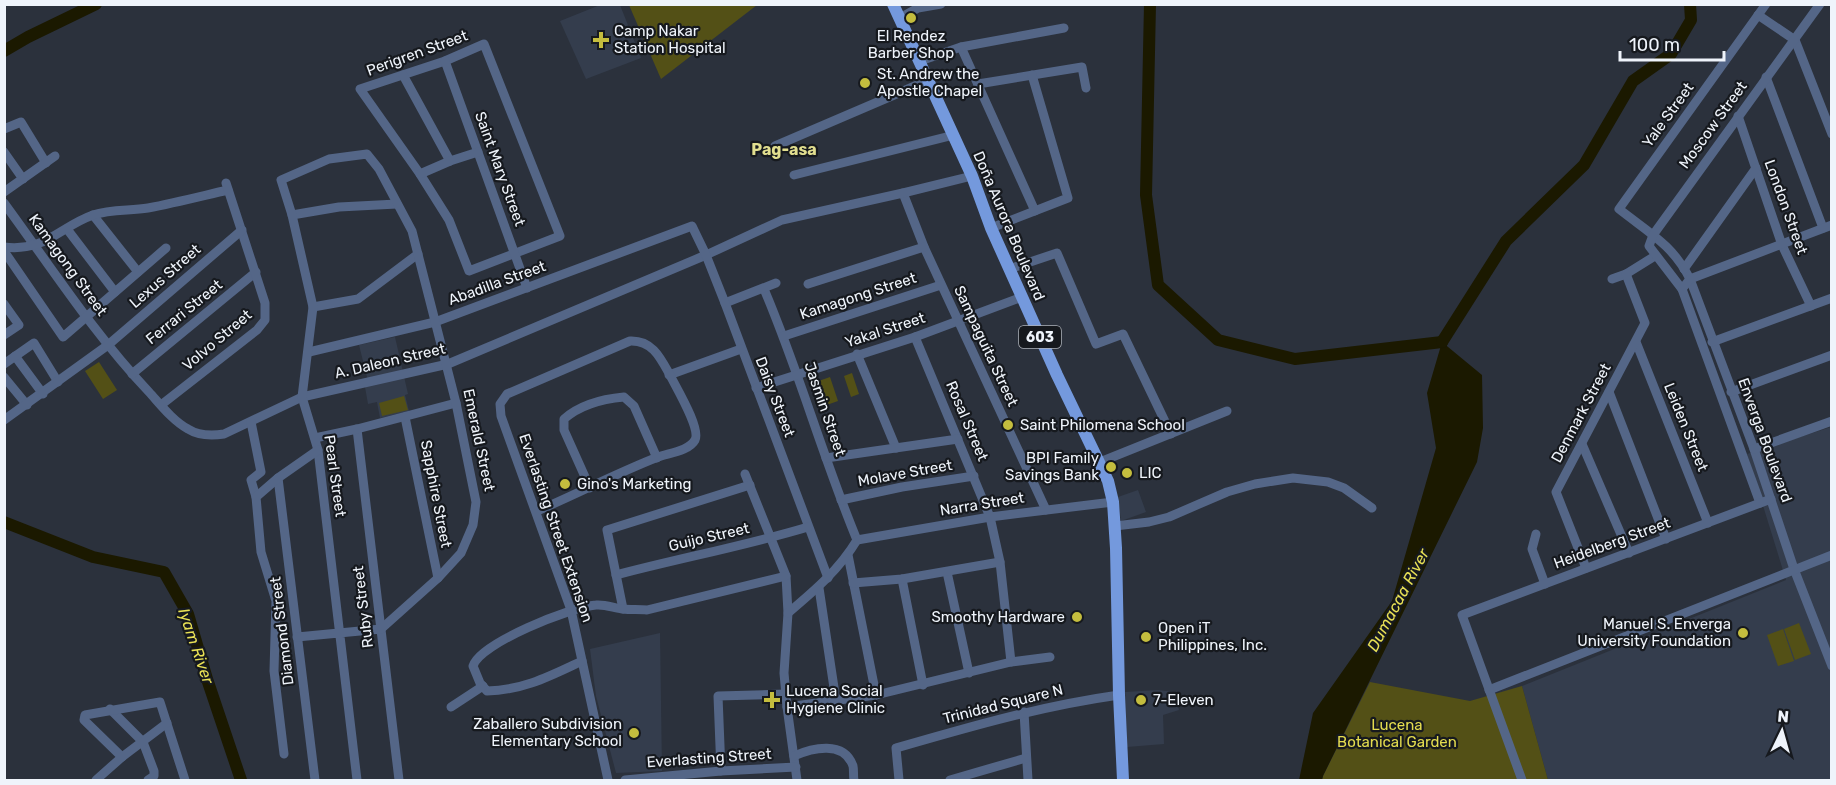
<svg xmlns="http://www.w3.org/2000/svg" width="1836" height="785" viewBox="0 0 1836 785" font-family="Rubik,sans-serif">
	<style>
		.built { fill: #343d4d }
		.green { fill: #535016 }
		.water { fill: #1b1900 }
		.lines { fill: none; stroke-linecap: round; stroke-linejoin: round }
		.river { stroke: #1b1900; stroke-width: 12 }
		.minor { stroke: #546687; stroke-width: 9 }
		.major { stroke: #7499dd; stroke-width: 12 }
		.poi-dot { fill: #c4bd3e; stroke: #16191e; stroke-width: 2 }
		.labels { text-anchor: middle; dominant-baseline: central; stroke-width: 4.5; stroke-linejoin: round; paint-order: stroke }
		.shield { fill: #16191e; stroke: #aeb2b9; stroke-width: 1.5 }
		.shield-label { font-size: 14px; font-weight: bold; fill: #eff4fb }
		.poi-label { font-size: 15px; fill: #eff4fb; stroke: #16191e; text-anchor: start }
		.street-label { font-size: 15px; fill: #eff4fb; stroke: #16191e }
		.park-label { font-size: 15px; fill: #e4dc4f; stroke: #16191e }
		.neighbourhood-label { font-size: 16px; font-weight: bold; fill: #e1de8f; stroke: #16191e }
		.water-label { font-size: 16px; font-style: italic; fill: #e9e155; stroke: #16191e }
	</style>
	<rect width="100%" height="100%" fill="#2b313c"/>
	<g class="built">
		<path d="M600,5H620L641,58L586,79L560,21Z"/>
		<path d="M395,337L408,394L405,395L409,411L380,418L377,402L368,404L365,387L369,385L359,345Z"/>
		<path d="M1831,427V780H1548L1522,686L1786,580L1747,454Z"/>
		<path d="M1138,490L1146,512L1121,521L1118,497Z"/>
		<path d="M660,633L662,771L616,773L596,696L590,649Z"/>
		<path d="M1158,690L1174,692L1179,710L1163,715L1164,744L1127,747L1125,692Z"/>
	</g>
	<g class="green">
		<path d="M629,5H757L661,79Z"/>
		<path d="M99,362L117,390L103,399L85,371Z"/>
		<path d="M852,373L859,394L851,397L844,376Z"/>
		<path d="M830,377L838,401L821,407L813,383Z"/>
		<path d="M404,396L408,410L382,416L379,403Z"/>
		<path d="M1799,623L1811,654L1795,660L1784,629Z"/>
		<path d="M1783,629L1794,661L1778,666L1767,635Z"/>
		<path d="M1370,682L1470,701L1522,686L1548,780H1322L1323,776Z"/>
	</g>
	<path class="water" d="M1442,342L1482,375L1483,428L1477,462L1323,776L1322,780H1299L1313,713L1392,601L1436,448L1427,393Z"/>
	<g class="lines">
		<g class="river">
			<path d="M1150,4L1146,195L1158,285L1218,340L1295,359L1442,342"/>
			<path d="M4,51L28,37L96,4"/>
			<path d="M1442,342L1506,241L1584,165L1633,81L1671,54L1691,20L1690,4"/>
			<path d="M4,522L93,557L164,572L188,614L207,679L241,780"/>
		</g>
		<g class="minor">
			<path d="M1766,4L1619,209C1648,232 1673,245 1690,279L1754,449L1794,569L1832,666"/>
			<path d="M1758,15L1795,40L1832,134"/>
			<path d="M900,18L918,8L941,4"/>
			<path d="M484,44L560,236L469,271L449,220L420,174L360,89L445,61Z"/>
			<path d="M961,47L1035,211"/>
			<path d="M445,61L527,288"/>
			<path d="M920,61L961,47L1064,28"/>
			<path d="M403,75L450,161"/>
			<path d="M1766,77L1823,228"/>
			<path d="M978,84L1082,67L1086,88"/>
			<path d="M1738,116L1782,245L1811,306"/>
			<path d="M4,129L21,122L46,163"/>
			<path d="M775,146L929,80"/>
			<path d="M4,152L23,179"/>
			<path d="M420,174L450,161L478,152"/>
			<path d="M794,175L954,135"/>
			<path d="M4,192L55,156"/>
			<path d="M903,193L924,247L1046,510"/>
			<path d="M4,203C51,267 94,334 149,392C160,404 173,421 188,429C199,436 211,436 224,434L302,397L448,364L706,255L782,220L903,193L972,176"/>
			<path d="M93,215L138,272"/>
			<path d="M292,215L339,207L397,204"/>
			<path d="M991,228L1068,198L1032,75"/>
			<path d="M67,229L115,292"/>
			<path d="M4,247C46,252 59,227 93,215C111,209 130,211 148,208C175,203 202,196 228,190"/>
			<path d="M4,251L63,337L166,248"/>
			<path d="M1009,269L1057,253L1096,344L1123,334L1171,434"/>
			<path d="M1684,269L1756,168"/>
			<path d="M1612,279L1626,274L1655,256"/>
			<path d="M808,284L924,247"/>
			<path d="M764,289C799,371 823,458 857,540"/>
			<path d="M1682,289L1649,246L1653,235L1820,4"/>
			<path d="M725,303L776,283"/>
			<path d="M4,304L19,325L4,335"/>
			<path d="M313,307L358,299L418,254"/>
			<path d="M784,336L941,285"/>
			<path d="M915,337L990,517L1000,562L1011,662"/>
			<path d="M1636,342L1708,523"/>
			<path d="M1712,342L1832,298"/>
			<path d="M309,352L435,322L692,226L706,255L725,303L828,578"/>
			<path d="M857,354L896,448"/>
			<path d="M15,356L43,394"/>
			<path d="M4,364L34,343L58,382"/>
			<path d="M132,374L256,272"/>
			<path d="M669,375L741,349"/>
			<path d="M4,377L27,405"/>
			<path d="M756,388L915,337L1022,297"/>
			<path d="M1609,392L1666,539"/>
			<path d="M1731,392L1832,355"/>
			<path d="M161,405L257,330L265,320V303L226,183"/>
			<path d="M405,417L438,578"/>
			<path d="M4,420L108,345L242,230"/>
			<path d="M251,422L261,472L251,480L256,497"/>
			<path d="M357,429L399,780"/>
			<path d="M315,438L357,429L456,403"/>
			<path d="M1582,444L1629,553"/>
			<path d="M1754,449L1832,421"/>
			<path d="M826,458L958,439"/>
			<path d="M1100,462L1227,411"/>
			<path d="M745,474L786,576L788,613L784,673L787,707L797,780"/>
			<path d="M278,478L315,780"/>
			<path d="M590,488L564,430V419C581,404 602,399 624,397L634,406L657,458"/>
			<path d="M841,500L902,487L974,476"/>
			<path d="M1760,503L1682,289L1690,279L1832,225"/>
			<path d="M537,511C577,494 617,473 658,457C669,453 689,451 695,440C701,429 677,389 671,377C661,359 653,340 630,341L507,394L500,404L501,416L571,610L608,780"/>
			<path d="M1115,526L1149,522L1169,517L1227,492L1255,484L1293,478L1328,482L1344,488L1372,508"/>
			<path d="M1536,534L1532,549L1545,584"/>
			<path d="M857,540L990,517L1113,502"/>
			<path d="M848,555L876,695"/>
			<path d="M1586,568L1556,492L1645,323L1626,274"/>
			<path d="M947,572L969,673"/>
			<path d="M616,575C680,558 745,546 808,527"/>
			<path d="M902,579L923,685"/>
			<path d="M853,583L902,579L1000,562"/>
			<path d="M819,588L836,701"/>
			<path d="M623,609L607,530L750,485"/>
			<path d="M788,613C814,591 839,570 857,540"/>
			<path d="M297,637L381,629L438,578L461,553L473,525L476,502L456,403L412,231L379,169L367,154L329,159L281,180L292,215L313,307L302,397L318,450L357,780"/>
			<path d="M582,661C550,676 524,690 487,691L480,683L473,666C480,643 571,607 596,605C605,604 614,608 623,609C631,610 639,609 647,610L786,576"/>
			<path d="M1489,690L1832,555"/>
			<path d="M451,707L483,686"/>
			<path d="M787,707L876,695L1011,662L1050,657"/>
			<path d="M110,709L143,742L154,771V776L148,780"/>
			<path d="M1024,712L1028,780"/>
			<path d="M284,754L274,671L276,601L261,552L256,497L278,478L318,450"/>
			<path d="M794,756C812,748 844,740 853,766C854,770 853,776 854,780"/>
			<path d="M122,757L84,720L85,715L160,702L185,780"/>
			<path d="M721,771L718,696L786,694"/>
			<path d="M96,780L122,757L167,723"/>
			<path d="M625,780L721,771L796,767"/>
			<path d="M899,780L896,748C972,726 1041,706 1119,695"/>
			<path d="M950,780L1026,758"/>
			<path d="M1522,780L1462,615L1771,499"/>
		</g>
		<path class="major" d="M893,4L972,176L991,228L1057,375L1108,481L1113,502L1116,548L1119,695L1123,780"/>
	</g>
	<g class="poi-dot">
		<circle cx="911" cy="18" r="6"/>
		<path d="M598 31h6v6h6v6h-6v6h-6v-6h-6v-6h6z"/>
		<circle cx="865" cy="83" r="6"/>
		<circle cx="1008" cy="425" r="6"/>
		<circle cx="1111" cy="467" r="6"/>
		<circle cx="1127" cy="473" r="6"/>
		<circle cx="565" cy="484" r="6"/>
		<circle cx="1077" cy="617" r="6"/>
		<circle cx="1743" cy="633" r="6"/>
		<circle cx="1146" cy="637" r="6"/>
		<path d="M769 691h6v6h6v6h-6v6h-6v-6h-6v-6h6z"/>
		<circle cx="1141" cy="700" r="6"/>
		<circle cx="634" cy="733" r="6"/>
	</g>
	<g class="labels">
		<rect class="shield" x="1019" y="326" width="42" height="22" rx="4.5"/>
		<g class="shield-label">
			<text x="1040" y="337">603</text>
		</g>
		<g class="poi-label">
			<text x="614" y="31">Camp Nakar<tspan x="614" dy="17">Station Hospital</tspan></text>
			<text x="911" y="36" text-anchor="middle">El Rendez<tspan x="911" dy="17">Barber Shop</tspan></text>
			<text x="877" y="74">St. Andrew the<tspan x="877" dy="17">Apostle Chapel</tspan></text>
			<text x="1020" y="425">Saint Philomena School</text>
			<text x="1099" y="458" text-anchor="end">BPI Family<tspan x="1099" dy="17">Savings Bank</tspan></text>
			<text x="1139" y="473">LIC</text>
			<text x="577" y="484">Gino's Marketing</text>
			<text x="1065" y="617" text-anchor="end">Smoothy Hardware</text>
			<text x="1731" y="624" text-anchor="end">Manuel S. Enverga<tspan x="1731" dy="17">University Foundation</tspan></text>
			<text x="1158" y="628">Open iT<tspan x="1158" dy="17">Philippines, Inc.</tspan></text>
			<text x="786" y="691">Lucena Social<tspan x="786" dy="17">Hygiene Clinic</tspan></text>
			<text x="1153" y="700">7-Eleven</text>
			<text x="622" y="724" text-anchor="end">Zaballero Subdivision<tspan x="622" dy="17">Elementary School</tspan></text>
		</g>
		<g class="street-label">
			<text transform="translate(417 53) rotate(-20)">Perigren Street</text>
			<text transform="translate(1668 115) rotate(-54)">Yale Street</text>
			<text transform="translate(1713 125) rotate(-54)">Moscow Street</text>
			<text transform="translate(500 169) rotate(70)">Saint Mary Street</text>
			<text transform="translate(1786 207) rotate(70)">London Street</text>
			<text transform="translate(1009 226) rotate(67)">Doña Aurora Boulevard</text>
			<text transform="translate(68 265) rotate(54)">Kamagong Street</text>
			<text transform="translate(165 276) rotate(-41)">Lexus Street</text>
			<text transform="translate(497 283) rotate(-20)">Abadilla Street</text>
			<text transform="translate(858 296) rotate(-18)">Kamagong Street</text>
			<text transform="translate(184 312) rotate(-39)">Ferrari Street</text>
			<text transform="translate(885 330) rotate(-18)">Yakal Street</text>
			<text transform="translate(217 340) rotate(-40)">Volvo Street</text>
			<text transform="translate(986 346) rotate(65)">Sampaguita Street</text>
			<text transform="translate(390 361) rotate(-13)">A. Daleon Street</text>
			<text transform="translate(775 397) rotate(69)">Daisy Street</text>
			<text transform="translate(825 409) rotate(71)">Jasmin Street</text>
			<text transform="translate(1581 413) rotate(-62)">Denmark Street</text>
			<text transform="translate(967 421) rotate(67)">Rosal Street</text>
			<text transform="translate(1686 427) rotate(68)">Leiden Street</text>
			<text transform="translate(479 440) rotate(78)">Emerald Street</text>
			<text transform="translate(1765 440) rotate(70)">Enverga Boulevard</text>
			<text transform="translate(905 473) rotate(-10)">Molave Street</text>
			<text transform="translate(335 476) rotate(82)">Pearl Street</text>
			<text transform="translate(436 494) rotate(79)">Sapphire Street</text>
			<text transform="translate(982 504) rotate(-9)">Narra Street</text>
			<text transform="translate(556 528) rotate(71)">Everlasting Street Extension</text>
			<text transform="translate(709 537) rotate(-13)">Guijo Street</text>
			<text transform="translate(1612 543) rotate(-20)">Heidelberg Street</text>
			<text transform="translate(363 607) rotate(-97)">Ruby Street</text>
			<text transform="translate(282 631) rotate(-97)">Diamond Street</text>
			<text transform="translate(1003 704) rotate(-14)">Trinidad Square N</text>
			<text transform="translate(709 758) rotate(-4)">Everlasting Street</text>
		</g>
		<g class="park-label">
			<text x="1397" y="725">Lucena<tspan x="1397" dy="17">Botanical Garden</tspan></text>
		</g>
		<g class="neighbourhood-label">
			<text x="784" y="149">Pag-asa</text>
		</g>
		<g class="water-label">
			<text transform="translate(1398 600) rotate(-62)">Dumacaa River</text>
			<text transform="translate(196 646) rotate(71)">Iyam River</text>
		</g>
	</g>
	<rect width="1836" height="785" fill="none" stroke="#eff4fb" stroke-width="12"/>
	<g transform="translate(1782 731) rotate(5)" stroke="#16191e" stroke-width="4.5" paint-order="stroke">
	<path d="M0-4.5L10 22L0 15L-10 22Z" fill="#eff4fb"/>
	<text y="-9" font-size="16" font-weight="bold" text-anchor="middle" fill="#eff4fb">N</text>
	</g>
	<path d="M1620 51v9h104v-9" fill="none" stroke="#eff4fb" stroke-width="3"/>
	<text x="1629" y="51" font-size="18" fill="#eff4fb" stroke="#16191e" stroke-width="4.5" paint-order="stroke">100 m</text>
</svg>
